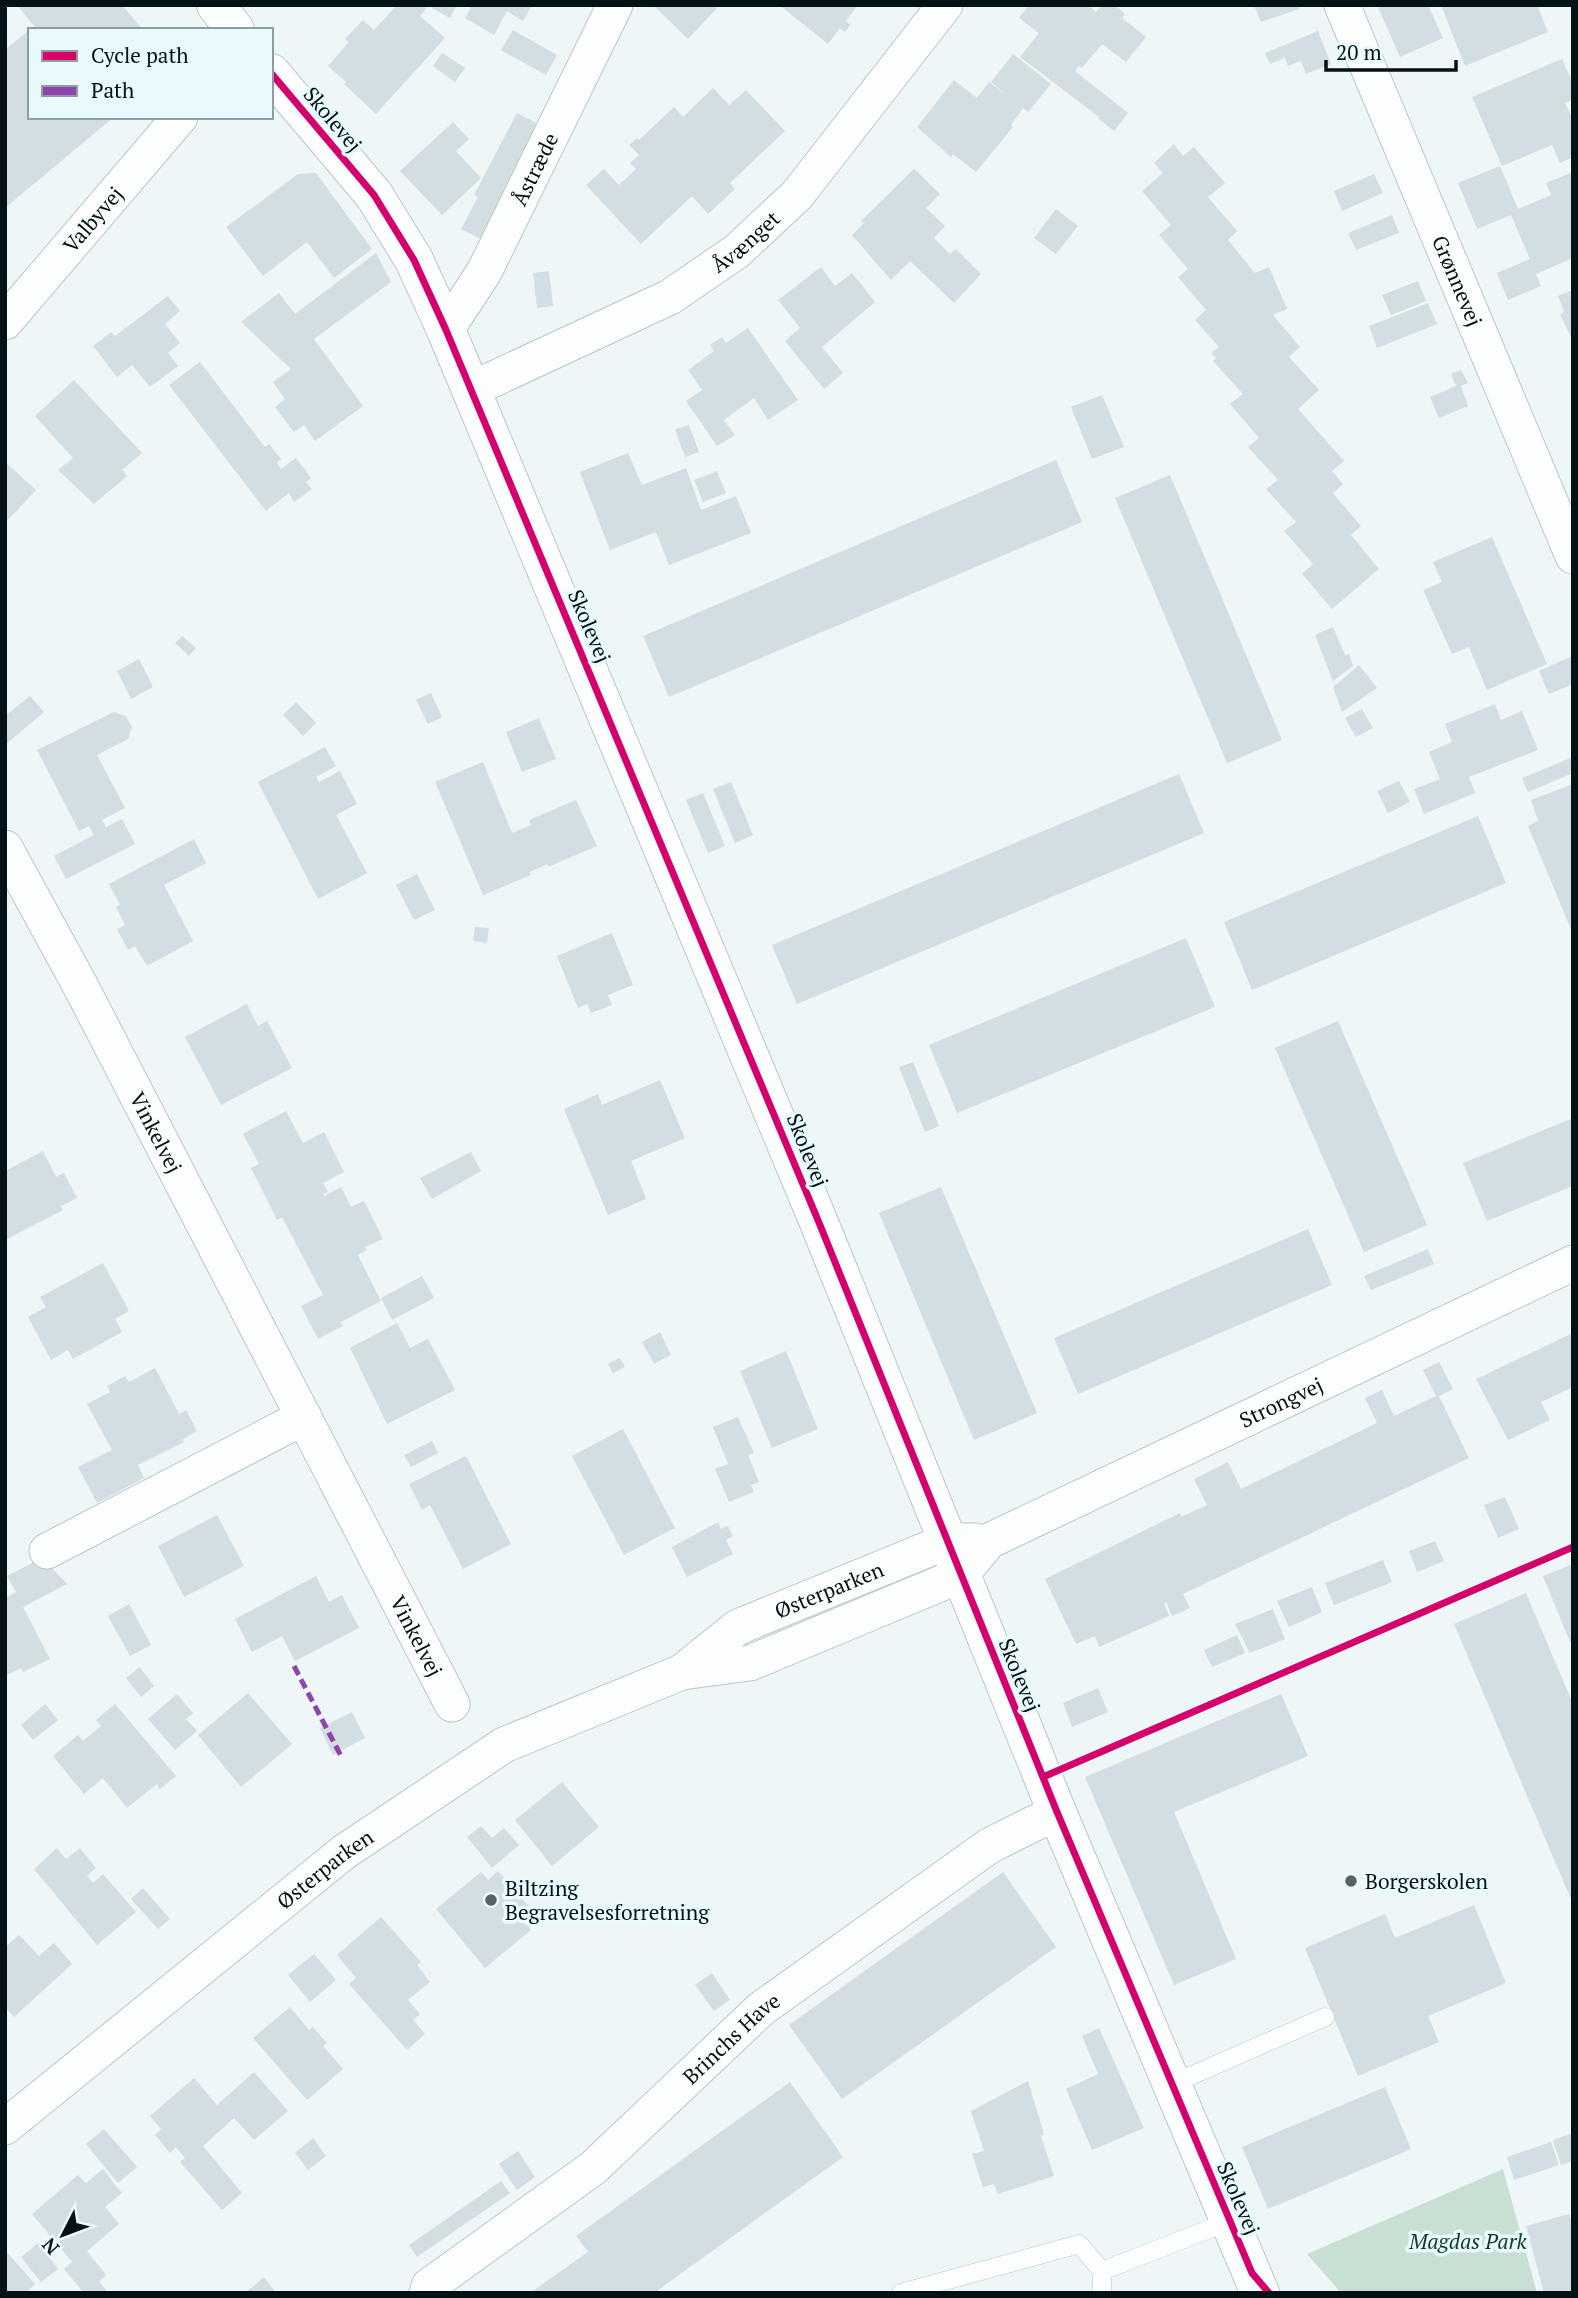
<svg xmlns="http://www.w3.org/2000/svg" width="1578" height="2298" viewBox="0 0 1578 2298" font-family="'PT Serif',serif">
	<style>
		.green { fill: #c8dfd4 }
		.building { fill: #d3dee2 }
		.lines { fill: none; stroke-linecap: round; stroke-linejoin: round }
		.lane-casing { stroke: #bac6c8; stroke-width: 19 }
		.street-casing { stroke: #bac6c8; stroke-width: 37 }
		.secondary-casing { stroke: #bac6c8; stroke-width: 40 }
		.lane { stroke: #fcfefe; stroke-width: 18 }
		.street { stroke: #fcfefe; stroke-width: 35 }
		.secondary { stroke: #fcfefe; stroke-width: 38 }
		.quiet { stroke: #8e44ad; stroke-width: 5; stroke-dasharray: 10 5; stroke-linecap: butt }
		.cycleway-casing { stroke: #e9fafd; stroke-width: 11 }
		.cycleway { stroke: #d6006c; stroke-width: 7 }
		.poi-dot { fill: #566264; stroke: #e9fafd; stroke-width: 2.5 }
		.labels { text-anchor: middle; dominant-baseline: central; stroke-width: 7; stroke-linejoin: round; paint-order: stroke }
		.street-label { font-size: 21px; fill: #041215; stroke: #e9fafd }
		.poi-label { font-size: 21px; fill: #041215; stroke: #e9fafd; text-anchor: start }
		.park-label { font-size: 21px; font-style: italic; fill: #113e28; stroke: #e9fafd }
	</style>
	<rect width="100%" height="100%" fill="#eef6f8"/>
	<path class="green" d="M1503,2169L1537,2293H1341L1307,2254Z"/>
	<g class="building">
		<path d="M17,5H122L143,30H30V117H114L5,208V50L34,26Z"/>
		<path d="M397,5H429L420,16L445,38L376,114L344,84L346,82L328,66L349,42L345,39L363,20L374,30Z"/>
		<path d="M434,5H457L450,18L432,8Z"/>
		<path d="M472,5H532L523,21L507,11L494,35L465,18Z"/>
		<path d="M653,5H714L717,8L688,39Z"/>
		<path d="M779,5H858L846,21L850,25L845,32L840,28L828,44Z"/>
		<path d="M1029,5H1088L1096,12L1102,5H1115L1125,14L1122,18L1146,37L1126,62L1102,44L1082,68L1079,66L1075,71L1128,113L1114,131L1098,118L1099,117L1020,57L1039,33L1019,18Z"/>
		<path d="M1254,5H1298L1299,9L1261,22Z"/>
		<path d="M1377,5H1428L1443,38L1400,57Z"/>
		<path d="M1441,5H1537L1548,32L1465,66Z"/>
		<path d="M513,30L557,55L546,75L501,50Z"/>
		<path d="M1318,31L1331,64L1306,74L1301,61L1288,66L1285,58L1270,64L1265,53Z"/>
		<path d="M442,53L465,68L455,82L433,66Z"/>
		<path d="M1013,54L1051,84L1028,112L1023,108L1011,125L1013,127L976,172L953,154L951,157L917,127L954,80L977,98L989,82L1006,95L991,82Z"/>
		<path d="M1562,59L1573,83V100L1565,103L1573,120V157L1560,163L1552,145L1502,166L1472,97Z"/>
		<path d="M713,88L729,105L746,90L785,131L730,183L735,189L708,214L692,196L641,244L586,185L604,169L619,185L636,169L630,163L639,155L629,145L637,138L639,140L674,107L683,117Z"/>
		<path d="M517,113L538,124L520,157L524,160L483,240L461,229L478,197L474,195Z"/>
		<path d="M453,122L469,139L456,151L481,178L442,215L400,171Z"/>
		<path d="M1174,144L1183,156L1194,147L1225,183L1208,197L1237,231L1228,240L1255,273L1269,267L1287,309L1273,315L1300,347L1289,357L1319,390L1298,409L1344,461L1332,471L1343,484L1333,493L1361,526L1351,535L1379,569L1332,609L1302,574L1313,564L1284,531L1296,522L1266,489L1278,480L1248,447L1259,438L1230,404L1243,394L1213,361L1216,358L1211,353L1219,347L1195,320L1206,310L1178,277L1188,269L1159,235L1171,225L1142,191L1163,173L1154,163Z"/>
		<path d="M1500,166L1518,209L1551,195L1546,183L1573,172V258L1536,274L1541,286L1508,300L1497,273L1530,259L1511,215L1477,229L1458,183Z"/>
		<path d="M914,169L940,194L926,208L945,226L934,238L950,254L956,249L981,274L954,303L910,261L891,280L852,235L864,223L861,221Z"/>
		<path d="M316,173L372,249L334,278L307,242L263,276L226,227L298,174Z"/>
		<path d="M1374,174L1383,193L1342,211L1334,191Z"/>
		<path d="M1056,209L1078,226L1056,254L1034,238Z"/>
		<path d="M1392,215L1399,233L1356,250L1348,233Z"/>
		<path d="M376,253L391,282L314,339L363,406L315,441L304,425L294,432L275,407L285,399L273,382L291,369L241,322L279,293L295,314Z"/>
		<path d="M821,267L835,286L852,273L875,302L822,347L843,373L824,389L785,341L800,328L778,300Z"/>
		<path d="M549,271L553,306L537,308L533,273Z"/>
		<path d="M1418,281L1426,301L1391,315L1382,295Z"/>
		<path d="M1573,290V342L1560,314L1564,312L1558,296Z"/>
		<path d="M168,296L180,311L165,324L180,343L168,353L178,366L150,387L132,365L117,377L93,346L111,332L115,336Z"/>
		<path d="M1428,303L1437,324L1377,348L1369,326Z"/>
		<path d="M748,328L798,400L768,420L754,398L724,420L735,435L717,446L686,401L702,390L688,370L714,351L710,345L722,337L726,343Z"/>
		<path d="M200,362L265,447L269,444L281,459L277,463L281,469L296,458L311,478L306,482L312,489L294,502L289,493L266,511L169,385Z"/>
		<path d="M1461,370L1468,383L1461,386L1468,406L1439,418L1430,397L1456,386L1451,374Z"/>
		<path d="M74,380L142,453L122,470L127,476L94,504L58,470L73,458L35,416Z"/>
		<path d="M1102,395L1124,447L1092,459L1071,407Z"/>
		<path d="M689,425L699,452L685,457L675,429Z"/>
		<path d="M628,453L642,485L686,468L701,510L736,496L751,533L669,565L656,532L610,550L580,472Z"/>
		<path d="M1056,460L1082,522L669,697L643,636Z"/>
		<path d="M5,462L36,490L5,523Z"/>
		<path d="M717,471L726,493L703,502L694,480Z"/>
		<path d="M1170,475L1282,740L1227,763L1115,498Z"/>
		<path d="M1492,537L1547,664L1487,690L1469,647L1452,654L1423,590L1442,582L1433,562Z"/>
		<path d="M1333,627L1345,655L1349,654L1353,666L1333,681L1315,635Z"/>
		<path d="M182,636L196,648L189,656L175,643Z"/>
		<path d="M1572,656L1573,684L1549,694L1539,671Z"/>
		<path d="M139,659L153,687L131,699L117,671Z"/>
		<path d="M1359,665L1377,688L1342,712L1333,687Z"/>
		<path d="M431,693L442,717L428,724L416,700Z"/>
		<path d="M30,696L44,712L5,745V716Z"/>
		<path d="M296,702L316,723L303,736L283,715Z"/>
		<path d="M1495,704L1501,720L1522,711L1538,750L1469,777L1475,793L1424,814L1414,789L1440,779L1429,752L1452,742L1445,724Z"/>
		<path d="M1362,709L1373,728L1356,737L1345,718Z"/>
		<path d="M114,712L126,716L132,727L128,739L97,755L125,808L102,820L106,827L122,819L135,844L66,879L54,856L94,835L89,826L79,831L37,750Z"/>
		<path d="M539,718L556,759L522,772L506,732Z"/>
		<path d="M325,747L336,766L316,777L319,782L340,771L357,804L336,815L367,873L318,899L258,782Z"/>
		<path d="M1573,757V773L1528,792L1522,778Z"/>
		<path d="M483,762L512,833L531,825L529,820L576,800L597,846L548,867V864L529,872L531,875L483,895L435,782Z"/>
		<path d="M1179,774L1204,833L797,1004L772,945Z"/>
		<path d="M1399,781L1410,802L1388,813L1377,791Z"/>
		<path d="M731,782L753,835L735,843L713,789Z"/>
		<path d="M1573,784V934L1528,826L1538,821L1531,800Z"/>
		<path d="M703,793L725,846L708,853L686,800Z"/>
		<path d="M1478,816L1506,883L1252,990L1224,922Z"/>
		<path d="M194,839L206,863L164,885L193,941L147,966L135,946L128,950L117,929L125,925L116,907L120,905L109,884Z"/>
		<path d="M417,874L435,910L414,920L396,885Z"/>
		<path d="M475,927L489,928L487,943L473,941Z"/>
		<path d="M612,933L633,985L608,995L612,1005L591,1013L587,1004L578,1008L557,956Z"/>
		<path d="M1186,938L1215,1007L957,1113L929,1045Z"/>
		<path d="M247,1004L258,1026L267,1021L292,1068L221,1105L185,1037Z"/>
		<path d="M1338,1021L1427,1225L1364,1252L1275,1048Z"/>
		<path d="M913,1062L939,1126L925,1132L899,1067Z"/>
		<path d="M660,1080L685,1138L631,1161L646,1199L608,1215L564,1109L598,1094L602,1105Z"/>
		<path d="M286,1111L303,1143L324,1132L344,1172L323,1183L328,1192L323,1194L324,1196L341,1187L351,1207L364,1201L383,1239L365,1247L367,1250L358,1255L381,1301L341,1322L343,1326L318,1339L301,1306L323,1295L282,1217L277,1220L251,1168L259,1164L243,1134Z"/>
		<path d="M1573,1118V1186L1487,1221L1463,1163Z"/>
		<path d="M43,1151L56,1177L64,1173L77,1198L61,1206L63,1210L5,1240V1171Z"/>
		<path d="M471,1152L481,1171L432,1199L420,1178Z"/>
		<path d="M941,1187L1037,1413L974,1440L879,1213Z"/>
		<path d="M1308,1229L1332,1285L1078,1394L1054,1338Z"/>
		<path d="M1428,1249L1434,1264L1371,1290L1364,1276Z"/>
		<path d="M103,1263L129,1311L115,1319L122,1332L73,1359L68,1350L51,1360L28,1317L46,1307L40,1297Z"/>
		<path d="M422,1276L434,1298L392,1320L381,1298Z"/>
		<path d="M397,1323L410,1348L428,1339L455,1390L387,1424L350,1348Z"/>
		<path d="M660,1332L671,1355L654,1364L642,1342Z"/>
		<path d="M1573,1333V1387L1541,1402L1550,1420L1508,1440L1476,1379Z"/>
		<path d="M786,1351L818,1429L772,1448L740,1371Z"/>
		<path d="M620,1358L625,1367L613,1373L608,1364Z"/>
		<path d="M1439,1362L1453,1389L1439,1396L1469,1458L1183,1594L1190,1608L1172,1616L1166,1602L1164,1603L1169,1616L1099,1647L1095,1636L1076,1644L1045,1579L1180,1513L1181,1517L1207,1505L1194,1479L1228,1462L1241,1489L1377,1423L1365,1398L1382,1390L1394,1416L1436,1396L1423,1370Z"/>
		<path d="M155,1368L179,1414L186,1410L197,1431L182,1440L184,1442L138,1465L144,1478L97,1503L78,1467L112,1450L87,1404L110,1392L107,1386L125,1376L129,1382Z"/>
		<path d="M738,1417L754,1453L748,1455L759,1482L751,1485L754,1492L729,1502L715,1469L728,1464L713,1427Z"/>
		<path d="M623,1429L675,1528L624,1555L572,1456Z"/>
		<path d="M432,1441L438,1453L411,1467L404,1455Z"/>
		<path d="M466,1456L511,1544L463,1569L430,1505L422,1510L409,1484Z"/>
		<path d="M1505,1497L1519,1529L1498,1538L1484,1505Z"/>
		<path d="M217,1515L244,1566L184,1597L158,1546Z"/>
		<path d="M718,1522L721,1529L728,1526L733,1536L726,1540L733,1554L687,1577L672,1547Z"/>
		<path d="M1435,1541L1444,1561L1417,1572L1409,1551Z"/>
		<path d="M42,1558L67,1584L23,1607L50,1659L23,1672L21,1668L5,1676V1598L16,1592L7,1576Z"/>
		<path d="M1383,1560L1392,1582L1334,1605L1325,1583Z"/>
		<path d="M1573,1564V1641L1570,1642L1543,1576Z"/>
		<path d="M316,1576L329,1602L342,1595L359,1628L295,1661L282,1636L252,1652L235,1619Z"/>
		<path d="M1312,1587L1322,1612L1289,1627L1277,1601Z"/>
		<path d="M1526,1593L1573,1704V1904L1454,1624Z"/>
		<path d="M129,1604L151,1645L130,1656L108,1616Z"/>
		<path d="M1273,1609L1285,1639L1250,1653L1235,1624Z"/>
		<path d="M1237,1635L1245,1653L1212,1667L1204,1650Z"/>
		<path d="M140,1667L154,1686L141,1697L126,1678Z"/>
		<path d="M1098,1688L1108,1712L1072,1727L1063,1703Z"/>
		<path d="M248,1693L292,1744L241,1787L198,1735Z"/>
		<path d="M177,1694L193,1713L186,1719L197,1731L175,1750L148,1719Z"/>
		<path d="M1281,1694L1308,1756L1174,1812L1236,1959L1174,1985L1085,1777Z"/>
		<path d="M45,1704L58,1720L33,1740L21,1725Z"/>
		<path d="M115,1704L176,1776L160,1789L157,1784L127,1808L103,1778L84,1794L53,1756L78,1735L83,1741L101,1726L96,1720Z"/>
		<path d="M352,1712L365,1738L333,1755L320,1728Z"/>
		<path d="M562,1782L599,1827L552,1866L515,1820Z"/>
		<path d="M481,1826L492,1838L504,1828L519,1845L492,1868L467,1837Z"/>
		<path d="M57,1848L66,1859L80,1848L96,1868L87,1876L93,1883L103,1874L136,1912L97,1945L34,1869Z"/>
		<path d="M498,1871L540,1919L529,1928L531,1930L485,1968L436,1909L481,1872L488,1880Z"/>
		<path d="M1003,1872L1056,1947L842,2099L789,2025Z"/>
		<path d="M143,1888L170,1919L158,1929L131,1899Z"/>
		<path d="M1474,1905L1506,1983L1428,2016L1439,2042L1358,2076L1305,1948L1385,1914L1395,1938Z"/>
		<path d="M381,1917L421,1962L417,1965L430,1982L408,2000L420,2014L413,2020L425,2034L407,2050L349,1984L356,1978L337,1955Z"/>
		<path d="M19,1935L39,1956L54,1943L72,1964L14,2017L5,2007V1947Z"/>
		<path d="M314,1954L336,1980L310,2002L288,1975Z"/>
		<path d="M712,1973L730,2000L714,2011L695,1985Z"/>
		<path d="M290,2007L309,2030L313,2027L327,2043L323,2046L343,2069L307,2100L253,2038Z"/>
		<path d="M1099,2028L1144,2128L1092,2150L1066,2089L1098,2074L1082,2036Z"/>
		<path d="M254,2072L288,2111L254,2140L234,2118L203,2146L242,2193L222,2210L180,2162L185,2158L176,2147L170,2153L155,2135L161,2129L150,2116L194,2078L217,2105Z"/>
		<path d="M1028,2081L1044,2134L1041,2136L1054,2176L998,2194L994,2184L983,2187L972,2154L984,2151L971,2111Z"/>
		<path d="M790,2082L843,2157L654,2293H530L588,2252L576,2236Z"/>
		<path d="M1385,2087L1411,2149L1268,2209L1242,2147Z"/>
		<path d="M104,2129L137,2167L118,2183L86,2144Z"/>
		<path d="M1573,2133V2161L1561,2165L1553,2140Z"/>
		<path d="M313,2138L326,2156L308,2170L295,2153Z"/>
		<path d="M1551,2142L1559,2165L1514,2180L1507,2157Z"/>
		<path d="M518,2151L535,2177L517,2190L499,2164Z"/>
		<path d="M103,2169L122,2193L105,2207L119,2224L87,2251L106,2275L99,2281L108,2293H84L64,2269L72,2262L32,2214L78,2175L86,2183Z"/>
		<path d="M501,2181L510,2193L417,2257L409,2245Z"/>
		<path d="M1569,2214L1573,2227V2293H1544L1526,2226Z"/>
		<path d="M38,2243L58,2269L41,2282L21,2257Z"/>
		<path d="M5,2250L35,2284L26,2293H5Z"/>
		<path d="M264,2277L276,2293H245Z"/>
	</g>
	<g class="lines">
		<defs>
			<g id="lane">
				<path d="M1172,2084L1325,2017"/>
				<path d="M1102,2271L1230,2221"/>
				<path d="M901,2293L1079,2244L1102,2271V2293"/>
			</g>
			<g id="street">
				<path id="s1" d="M1342,5L1573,556"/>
				<path id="s2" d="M5,322L180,117"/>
				<path id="s3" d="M446,330L484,272L615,5"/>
				<path id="s4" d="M472,389L670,297L737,251L797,195L945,5"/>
				<path id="s5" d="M5,848L80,985L452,1704"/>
				<path d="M47,1551L304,1417"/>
				<path id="s6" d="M682,1672L738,1627L948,1541H975"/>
				<path id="s7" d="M5,2127L344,1852L504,1745L682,1672L750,1663L961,1575L989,1541L1573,1263"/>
				<path id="s8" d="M427,2293L429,2286L593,2168L761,2009L989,1846L1057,1812"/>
			</g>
			<g id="secondary">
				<path d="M216,5L235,30"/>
				<path d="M271,73L374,195L414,260L446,330L820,1225L1057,1812L1260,2293"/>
			</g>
		</defs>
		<use href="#lane" class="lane-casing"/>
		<use href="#street" class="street-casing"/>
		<use href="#secondary" class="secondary-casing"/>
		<use href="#lane" class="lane"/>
		<use href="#street" class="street"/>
		<use href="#secondary" class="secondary"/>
		<path class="quiet" d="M294,1666L341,1756"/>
		<defs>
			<g id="cycleway">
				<path d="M271,73L374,195L414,260L446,330L820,1225L1057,1812L1252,2273L1269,2293"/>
				<path d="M1043,1777L1573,1547"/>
			</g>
		</defs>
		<use href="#cycleway" class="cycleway-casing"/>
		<use href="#cycleway" class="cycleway"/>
	</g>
	<g class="poi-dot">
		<circle cx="1351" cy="1881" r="7"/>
		<circle cx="491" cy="1900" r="7"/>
	</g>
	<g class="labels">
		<g class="street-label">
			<text transform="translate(333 119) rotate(50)">Skolevej</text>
			<text stroke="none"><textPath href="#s3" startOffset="184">Åstræde</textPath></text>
			<text stroke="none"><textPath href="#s2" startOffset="135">Valbyvej</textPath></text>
			<text stroke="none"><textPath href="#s4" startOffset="312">Åvænget</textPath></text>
			<text stroke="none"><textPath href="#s1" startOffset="299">Grønnevej</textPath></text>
			<text transform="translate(590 626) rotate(67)">Skolevej</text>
			<text stroke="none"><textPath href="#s5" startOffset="322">Vinkelvej</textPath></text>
			<text transform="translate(808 1150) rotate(68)">Skolevej</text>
			<text stroke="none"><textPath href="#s7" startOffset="1486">Strongvej</textPath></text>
			<text stroke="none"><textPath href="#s6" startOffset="170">Østerparken</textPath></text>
			<text stroke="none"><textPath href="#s5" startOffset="889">Vinkelvej</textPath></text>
			<text transform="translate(1020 1675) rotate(68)">Skolevej</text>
			<text stroke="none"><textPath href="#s7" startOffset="411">Østerparken</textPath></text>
			<text stroke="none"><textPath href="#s8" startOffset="399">Brinchs Have</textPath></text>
			<text transform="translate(1239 2198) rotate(67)">Skolevej</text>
		</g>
		<g class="poi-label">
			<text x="1365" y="1881">Borgerskolen</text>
			<text x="505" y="1888">Biltzing<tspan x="505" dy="24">Begravelsesforretning</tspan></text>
		</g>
		<g class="park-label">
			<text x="1468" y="2241">Magdas Park</text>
		</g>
	</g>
	<rect width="1578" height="2298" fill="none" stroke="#041215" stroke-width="14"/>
	<rect x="28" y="28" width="245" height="91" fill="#e9fafd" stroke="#8d9da0" stroke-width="2"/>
	<rect x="42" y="51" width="35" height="10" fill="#d6006c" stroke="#8d9da0" stroke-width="2"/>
	<text x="91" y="63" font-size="21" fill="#041215">Cycle path</text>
	<rect x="42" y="86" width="35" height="10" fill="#8e44ad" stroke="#8d9da0" stroke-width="2"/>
	<text x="91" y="98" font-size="21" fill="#041215">Path</text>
	<g transform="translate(63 2235) rotate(228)" stroke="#e9fafd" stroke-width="5" paint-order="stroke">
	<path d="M0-5L12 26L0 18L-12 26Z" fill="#041215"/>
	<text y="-10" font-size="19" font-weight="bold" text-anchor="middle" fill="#041215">N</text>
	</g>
	<path d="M1326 60v10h130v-10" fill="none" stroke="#041215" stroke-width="3.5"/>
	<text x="1336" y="60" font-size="21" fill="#041215" stroke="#e9fafd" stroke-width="5" paint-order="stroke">20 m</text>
</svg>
